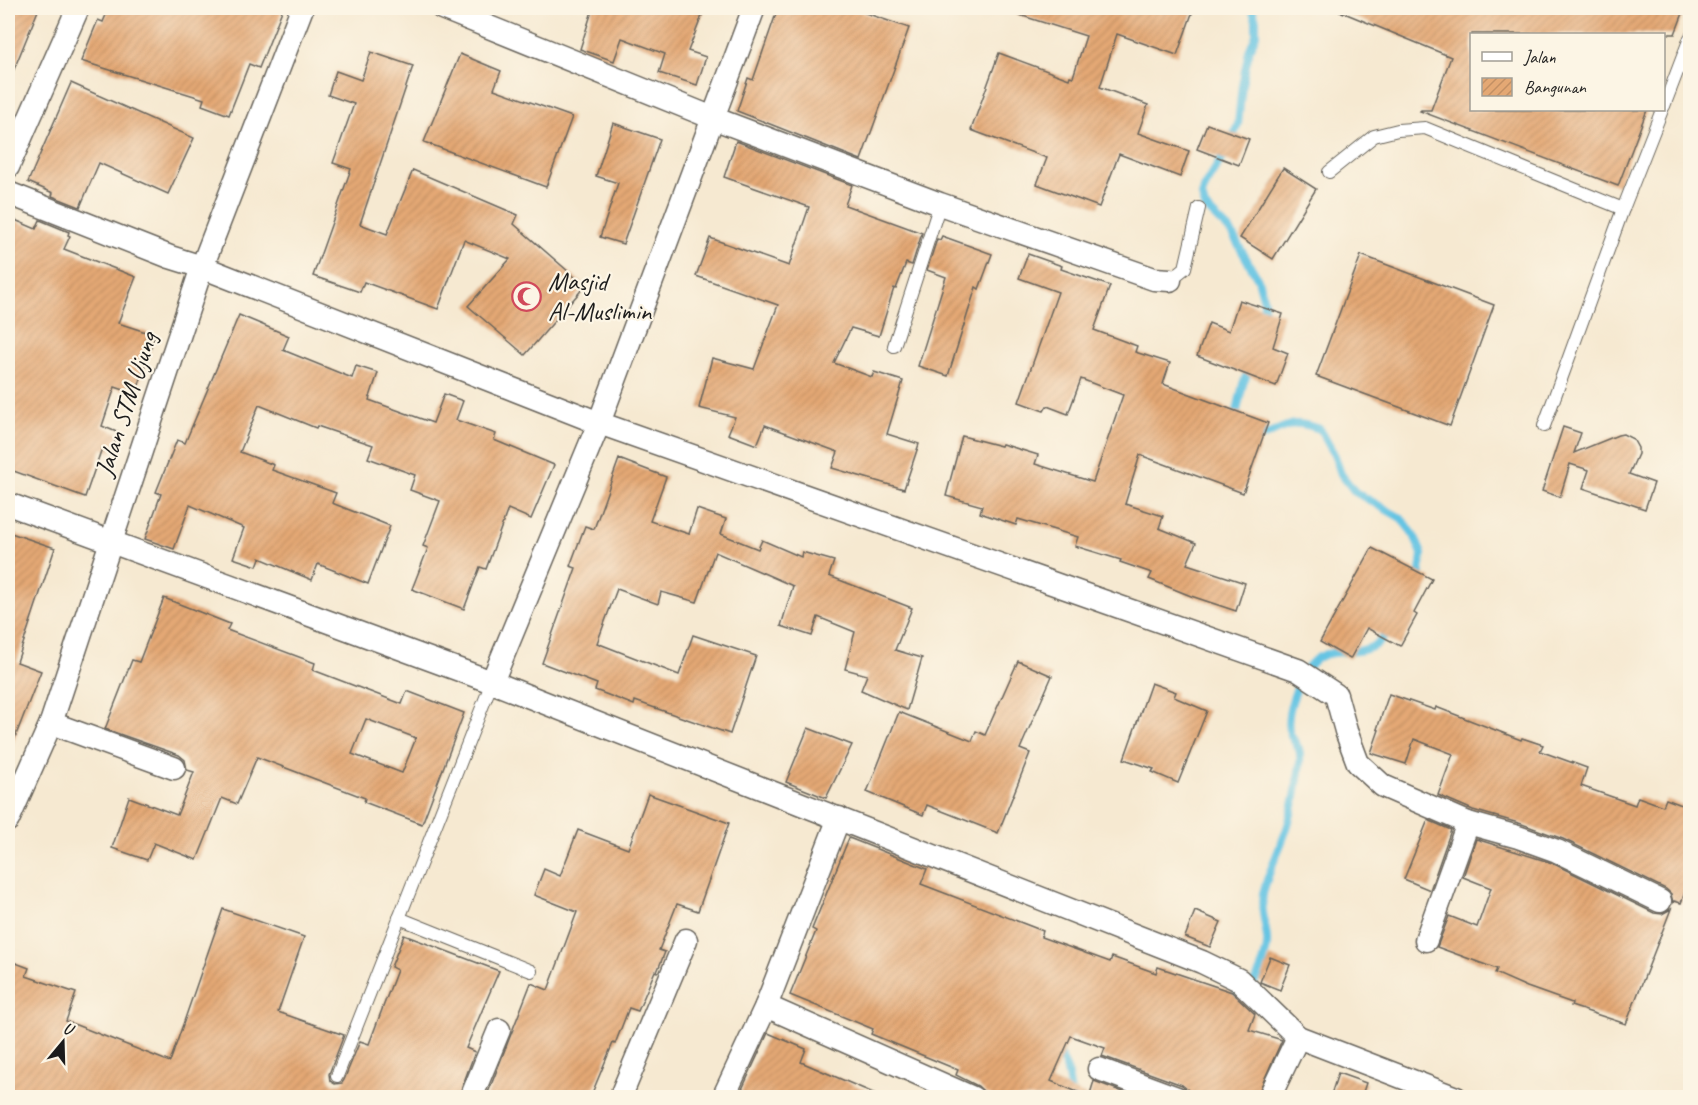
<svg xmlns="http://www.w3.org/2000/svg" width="1698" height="1105" viewBox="0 0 1698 1105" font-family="Caveat,sans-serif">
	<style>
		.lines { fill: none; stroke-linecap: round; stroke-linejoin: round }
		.stream { stroke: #65c4e3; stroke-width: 8 }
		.building { fill: url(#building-hatch); fill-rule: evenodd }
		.service-casing { stroke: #68645b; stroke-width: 14 }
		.minor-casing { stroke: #68645b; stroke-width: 25 }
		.service { stroke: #fff; stroke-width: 12 }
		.minor { stroke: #fff; stroke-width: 22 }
		.labels { text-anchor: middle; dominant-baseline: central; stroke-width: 4.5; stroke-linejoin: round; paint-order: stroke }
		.poi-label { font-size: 26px; fill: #1c1c1c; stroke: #fcf5e5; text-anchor: start }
		.street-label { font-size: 26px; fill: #1c1c1c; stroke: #fcf5e5 }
	</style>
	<defs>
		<pattern id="building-hatch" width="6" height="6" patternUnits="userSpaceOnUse" patternTransform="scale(1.5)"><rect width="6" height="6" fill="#e4a874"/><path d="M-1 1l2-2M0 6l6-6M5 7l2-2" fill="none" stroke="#c39064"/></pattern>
	</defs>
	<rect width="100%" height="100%" fill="#fcf5e5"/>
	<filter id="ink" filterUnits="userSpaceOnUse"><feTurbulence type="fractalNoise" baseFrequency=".0167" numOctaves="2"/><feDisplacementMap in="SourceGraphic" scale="12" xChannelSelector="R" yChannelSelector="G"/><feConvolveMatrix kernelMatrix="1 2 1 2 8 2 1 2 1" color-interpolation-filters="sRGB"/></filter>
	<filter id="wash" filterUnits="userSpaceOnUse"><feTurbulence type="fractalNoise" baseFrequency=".008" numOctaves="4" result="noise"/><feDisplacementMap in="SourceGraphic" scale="24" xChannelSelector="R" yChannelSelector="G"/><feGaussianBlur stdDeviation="1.35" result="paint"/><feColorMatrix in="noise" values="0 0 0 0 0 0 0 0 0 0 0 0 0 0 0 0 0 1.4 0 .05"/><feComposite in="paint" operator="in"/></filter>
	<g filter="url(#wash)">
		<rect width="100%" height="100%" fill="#f6e9d1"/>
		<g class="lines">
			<g class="stream">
				<path d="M1252,8L1256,20V35L1249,51L1242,85L1238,124L1229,147L1205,185L1202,196L1205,207L1231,232L1258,279L1264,301V317"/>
				<path d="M1235,420L1243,384L1250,366"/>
				<path d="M1252,439C1268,438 1280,426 1295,424C1303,423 1313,427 1320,429L1335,456L1341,474L1355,492L1401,518L1414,535L1422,554L1420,572L1416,581"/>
				<path d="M1227,998C1237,994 1251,988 1257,978C1262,968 1268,950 1267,939C1266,924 1260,909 1263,894C1268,870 1281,848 1288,825C1293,808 1297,789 1299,771C1300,765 1301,755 1299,749C1296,743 1292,739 1290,733C1284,716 1297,684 1307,669C1323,642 1354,660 1377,644C1381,641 1385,635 1389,630"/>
				<path d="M1058,1050L1067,1070L1072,1098"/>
			</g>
		</g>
		<g id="blocks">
			<g class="building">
				<path d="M8,8H39L8,84Z"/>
				<path d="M109,8H283L259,68L249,64L229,115L202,105L204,99L81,61L98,20L103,22Z"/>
				<path d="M593,8H705L688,51L706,57L697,85L659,73L665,54L622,38L614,61L580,49Z"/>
				<path d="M778,8H851L909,28L861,160L737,111L748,78L753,80Z"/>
				<path d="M1010,8H1194L1177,55L1117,34L1100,87L1148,105L1138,133L1189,151L1180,177L1119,154L1099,207L1037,184L1047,158L971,130L999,53L1069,79L1070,76L1073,77L1086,36L1010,12Z"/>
				<path d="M1332,8H1685L1675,34H1472V110H1647L1618,186L1420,111L1421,110H1431L1451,57Z"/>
				<path d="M371,52L413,66L360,224L387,234L413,170L518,215L514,224L585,286L525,355L468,306L510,259L464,240L438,309L364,282L360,292L313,276L351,169L333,163L354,104L328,95L336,71L361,80Z"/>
				<path d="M460,54L501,71L494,89L572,117L546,187L424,142Z"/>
				<path d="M71,83L194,138L168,194L99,163L80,207L52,196L53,193L28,182Z"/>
				<path d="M613,123L660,139L623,244L600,237L618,183L596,176Z"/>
				<path d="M1207,124L1249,139L1239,165L1197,149Z"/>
				<path d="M736,141L852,185L845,205L922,233L912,265L906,263L896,289L894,288L879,336L851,328L834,363L872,377L874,372L903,381L887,434L919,444L904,489L832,468L838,452L765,425L757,445L728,434L735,417L699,408L712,358L754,369L778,305L696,276L710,238L789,266L809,207L724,177Z"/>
				<path d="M1283,168L1316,189L1273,259L1240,238Z"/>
				<path d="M8,217L36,229L40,220L69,232L68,235L70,236L64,249L136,277L118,323L155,335L136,394L115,387L102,426L119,433L111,452L102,448L85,497L8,469Z"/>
				<path d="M942,236L992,254L979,289L976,287L948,376L918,366L946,277L927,270L937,239L940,240Z"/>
				<path d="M1028,254L1062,266L1061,269L1110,286L1094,330L1137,346L1135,352L1170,363L1163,384L1268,423L1243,493L1140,455L1125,504L1163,516L1159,528L1196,543L1187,564L1245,583L1236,611L1191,596L1149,579L1152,573L1120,562L1121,560L1075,546L1078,537L1018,519L1016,525L980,513L982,506L946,496L962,436L1001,446L1002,444L1038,455L1035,464L1093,482L1123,395L1081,379L1068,414L1047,406L1044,411L1019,402L1058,292L1019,278Z"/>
				<path d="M1361,255L1494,305L1450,426L1316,376Z"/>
				<path d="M1239,300L1283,314L1273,347L1288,353L1276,386L1197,356L1209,323L1229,331Z"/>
				<path d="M239,315L289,336L283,350L352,378L356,366L378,373L369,400L433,423L444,394L463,401L456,420L496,434L494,440L554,465L531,519L508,509L486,569L480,567L464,609L412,589L428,548L423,546L440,501L410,490L415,475L368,458L373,445L317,426L316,428L259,405L240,452L274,465L272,470L336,493L332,503L390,526L368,584L318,564L312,580L260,558L257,566L233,558L244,528L190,505L174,549L145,539L161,494L156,492L177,440L185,443Z"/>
				<path d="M1563,427L1581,433L1574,453L1618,435L1623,434L1633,439L1638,448V454L1629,474L1654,483L1645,509L1583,488L1589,470L1570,464L1560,497L1542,491Z"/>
				<path d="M619,459L666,477L650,521L689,534L697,509L726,519L721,534L758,549L762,540L801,557L802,552L834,561L829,576L912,608L895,650L922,658L907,710L861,690L867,675L845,669L855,632L818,617L812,636L781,626L793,586L715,552L697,602L661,592L658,604L617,589L597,643L679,675L693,635L756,656L730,734L635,701L634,705L595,690L597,684L542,663L576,568L570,566L585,526L594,529Z"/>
				<path d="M8,532L55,548L17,662L41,671L9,753H8Z"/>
				<path d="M1372,548L1432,579L1414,613L1417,615L1400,646L1367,628L1350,659L1320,642Z"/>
				<path d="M164,598L230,624L227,630L315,663L313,670L402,704L407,691L464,713L422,824L364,802L365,798L257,757L237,804L222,798L197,860L154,843L147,860L112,848L129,797L177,815L194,772L187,770L185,760L179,755L105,729L132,660L139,662ZM366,719L416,738L402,773L352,754Z"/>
				<path d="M1018,661L1052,676L1020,749L1030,753L998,833L927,805L923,815L867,792L899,712L972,741L976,731L985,735Z"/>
				<path d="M1151,683L1176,692L1174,697L1207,711L1178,783L1152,772L1154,769L1124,759Z"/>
				<path d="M1389,694L1435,710L1436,707L1521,740L1522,738L1543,745L1540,751L1587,768L1581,786L1635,805L1638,797L1663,806L1666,799L1687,807L1684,815L1690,817V879L1681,903L1674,901L1673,903L1671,894L1666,889L1563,839L1522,824L1473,810L1438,795L1453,754L1414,739L1406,764L1371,753L1379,730L1377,729Z"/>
				<path d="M808,728L852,745L826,798L786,782Z"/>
				<path d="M648,794L729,823L698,911L677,904L659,950L665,952L657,972L655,971L638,1011L629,1008L615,1044L613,1043L590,1098H486L531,983L548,990L577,912L534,895L544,869L560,876L578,830L628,849Z"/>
				<path d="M1428,820L1451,830L1430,890L1404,879Z"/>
				<path d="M849,838L927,869L921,884L1043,931L1041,937L1110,962L1112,957L1156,973L1158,967L1232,992L1255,1014L1249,1030L1282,1040L1256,1098H1190L1188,1090L1182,1085L1102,1056L1105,1048L1071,1036L1051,1081L1089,1097L1094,1081L1131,1095V1098H995L985,1093L978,1086L956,1075L958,1070L871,1034L873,1029L790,995L816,931L812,929Z"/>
				<path d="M1476,839L1552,863L1654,913L1662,914L1671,909L1626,1024L1571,1006L1572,1003L1527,987L1495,973L1497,969L1437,947L1449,916L1477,927L1491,888L1463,877Z"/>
				<path d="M223,909L304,937L278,1012L344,1035L329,1074L330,1081L335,1084L342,1083L344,1080L360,1041L369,1044L397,970L391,967L404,935L499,971L466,1048L475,1052L458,1098H24L8,1091V960L29,968L26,976L76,993L66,1021L170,1062Z"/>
				<path d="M1195,911L1221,922L1210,947L1185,937Z"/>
				<path d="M1270,957L1290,965L1280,990L1260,982Z"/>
				<path d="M768,1033L806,1049L801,1062L885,1098H738Z"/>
				<path d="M1338,1073L1366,1083L1361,1098H1330Z"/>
			</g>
		</g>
	</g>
	<g filter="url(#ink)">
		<use href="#blocks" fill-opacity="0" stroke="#68645b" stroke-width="1.5"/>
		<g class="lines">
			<defs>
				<g id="service">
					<path d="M1664,106L1690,38"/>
					<path d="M1329,172L1374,136L1398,130L1425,128L1623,209"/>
					<path d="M1170,280L1185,268L1199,208"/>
					<path d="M894,346L940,204"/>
					<path d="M1544,426L1623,209L1662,110"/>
					<path d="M399,918L531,971"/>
					<path d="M337,1076L492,682"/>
				</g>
				<g id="minor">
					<path d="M442,8L713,118L940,204L1154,279L1170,280"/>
					<path d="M8,167L78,8"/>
					<path d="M8,193L170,257L202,267L599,423L1298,670L1336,695L1346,731L1358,763L1383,786L1468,823L1518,837L1557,851L1660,901"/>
					<path d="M8,504L492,682L1202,962L1239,980L1298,1037L1456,1098"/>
					<path d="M492,682L599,423L754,8"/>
					<path d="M51,723L174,768"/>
					<path d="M8,820L51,723L202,267L302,8"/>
					<path d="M1426,940L1468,823"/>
					<path d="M766,1006L973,1098"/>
					<path d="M1099,1069L1177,1098"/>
					<path d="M471,1098L499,1030"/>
					<path d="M620,1098L686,940"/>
					<path d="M723,1098L766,1006L839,818"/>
					<path d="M1269,1098L1298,1037"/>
				</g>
			</defs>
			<use href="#service" class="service-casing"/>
			<use href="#minor" class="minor-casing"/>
			<use href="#service" class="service"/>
			<use href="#minor" class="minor"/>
		</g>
	</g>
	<defs>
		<symbol id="mosque-ring" viewBox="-11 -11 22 22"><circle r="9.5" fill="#fcf5e5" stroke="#d1495b" stroke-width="1.5"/><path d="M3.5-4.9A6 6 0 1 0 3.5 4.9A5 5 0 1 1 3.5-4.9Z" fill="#d1495b"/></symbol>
	</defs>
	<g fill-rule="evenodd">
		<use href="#mosque-ring" x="510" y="280" width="33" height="33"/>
	</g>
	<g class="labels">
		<g class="poi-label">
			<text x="548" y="281">Masjid<tspan x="548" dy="30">Al-Muslimin</tspan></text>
		</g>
		<g class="street-label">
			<text transform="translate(126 404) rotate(-72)">Jalan STM Ujung</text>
		</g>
	</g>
	<rect width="1698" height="1105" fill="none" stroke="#fcf5e5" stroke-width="30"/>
	<rect x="1470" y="33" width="195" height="78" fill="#fcf5e5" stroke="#a29e95" stroke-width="1.5"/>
	<rect x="1482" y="52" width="30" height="9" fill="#ffffff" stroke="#a29e95" stroke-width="1.5"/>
	<text x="1524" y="63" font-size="18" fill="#1c1c1c">Jalan</text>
	<rect x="1482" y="78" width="30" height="18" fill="url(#building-hatch)" stroke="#a29e95" stroke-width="1.5"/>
	<text x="1524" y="93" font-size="18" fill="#1c1c1c">Bangunan</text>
	<g transform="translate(63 1042) rotate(19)" stroke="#fcf5e5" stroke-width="4.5" paint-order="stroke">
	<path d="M0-4.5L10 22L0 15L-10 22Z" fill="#1c1c1c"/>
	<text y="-9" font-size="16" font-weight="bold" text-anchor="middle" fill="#1c1c1c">U</text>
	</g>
</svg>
